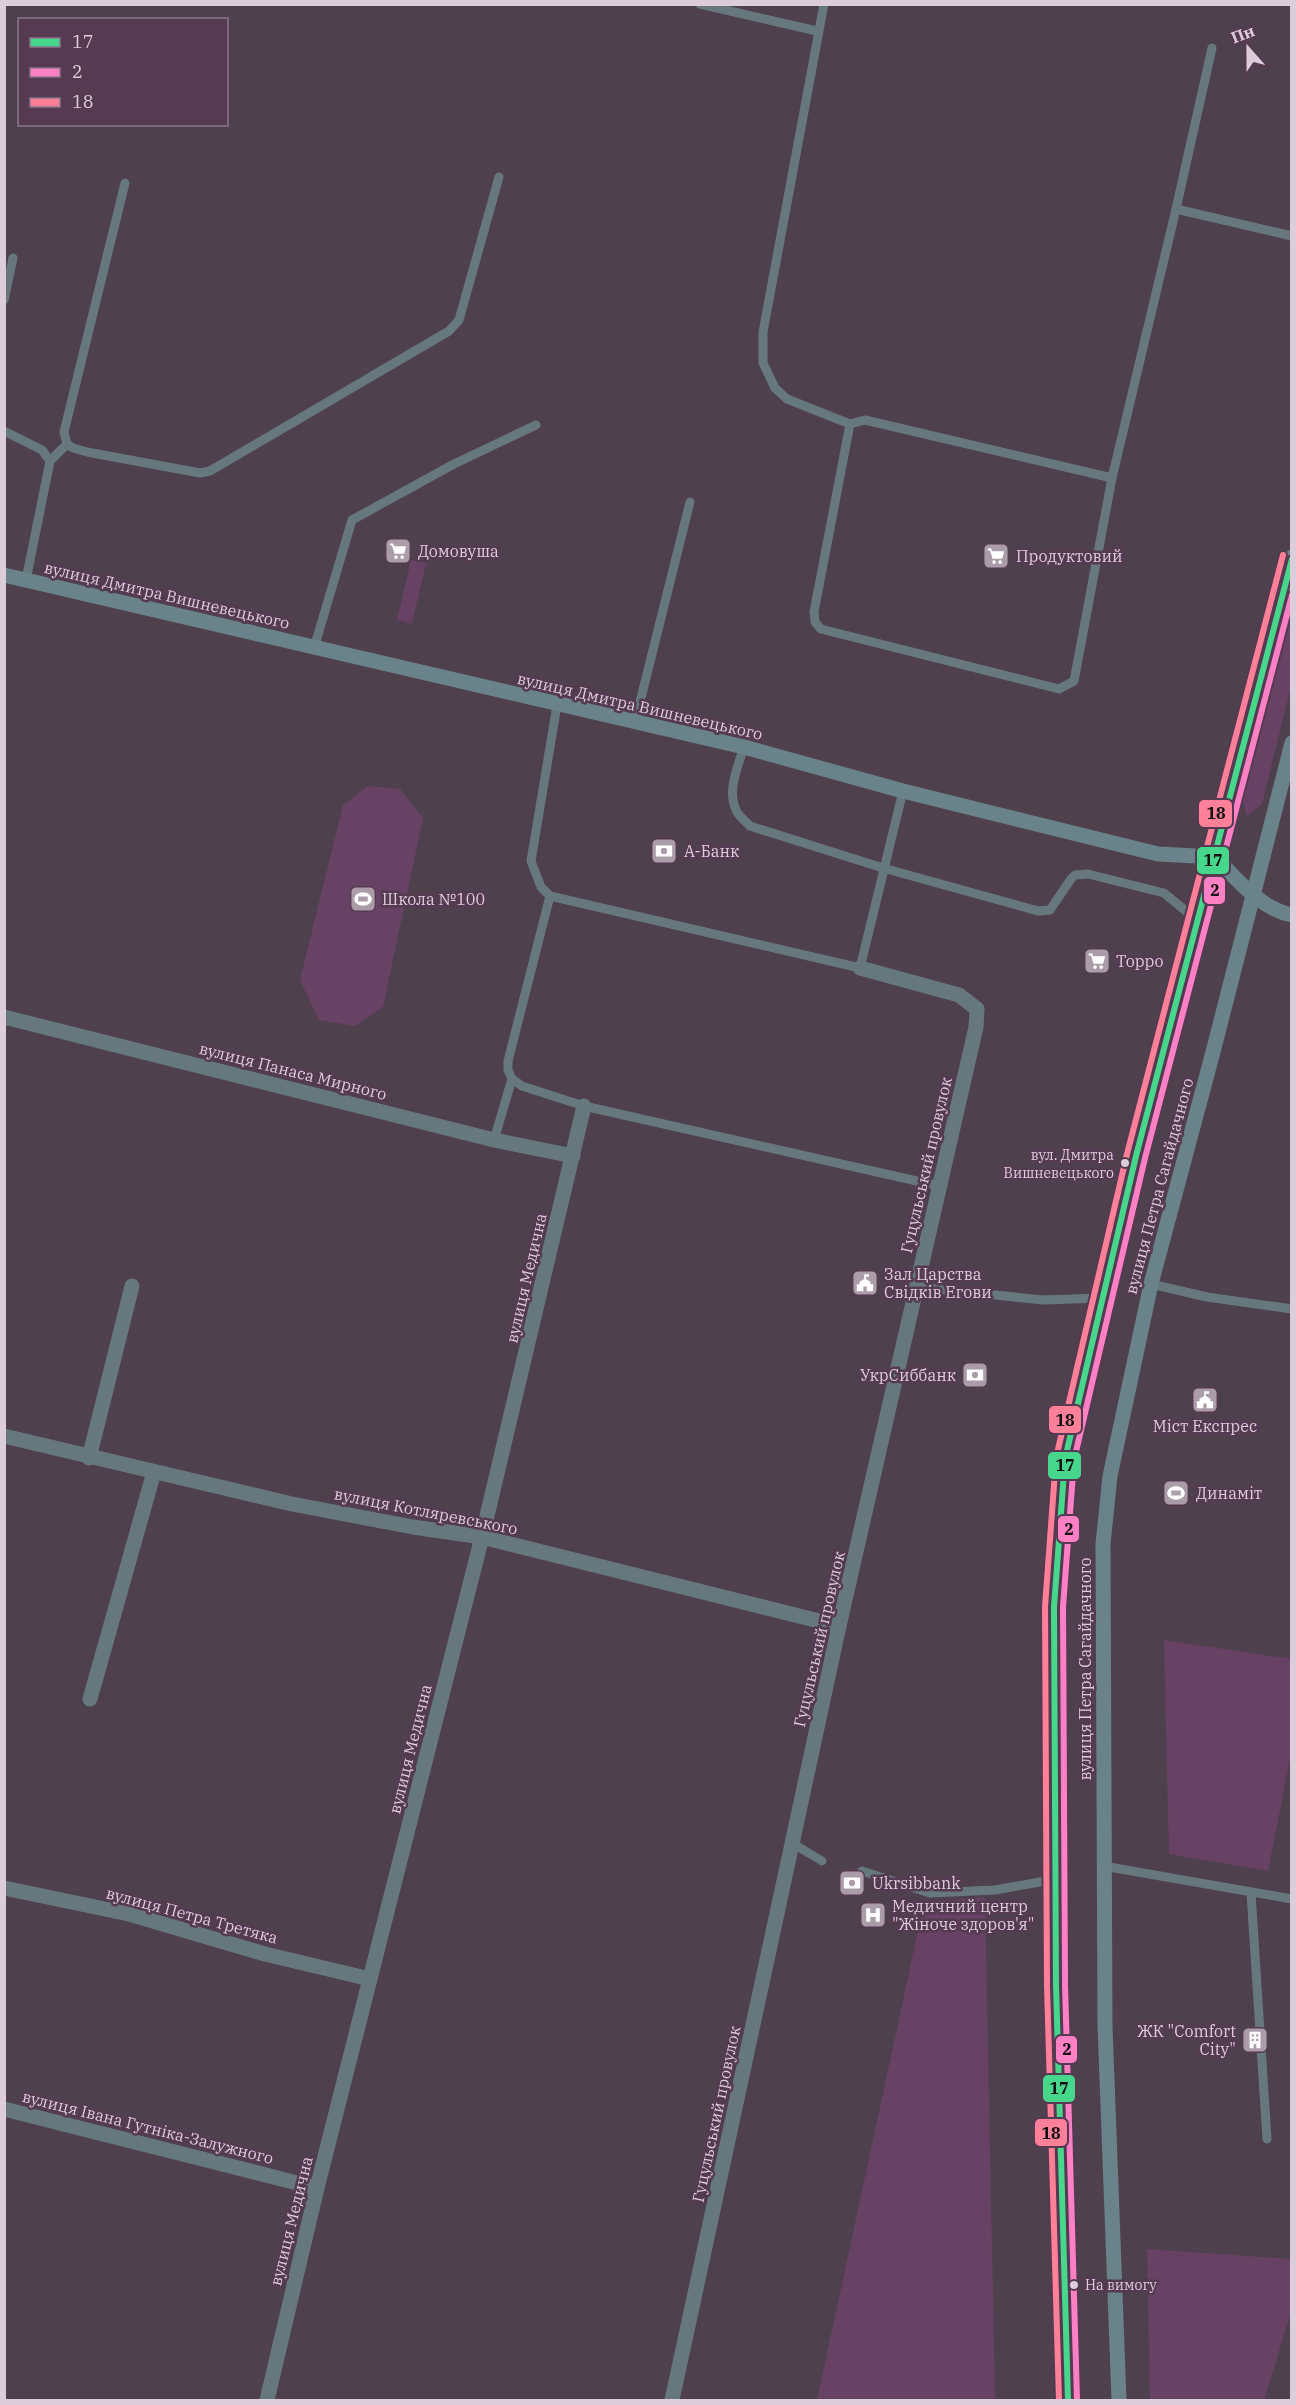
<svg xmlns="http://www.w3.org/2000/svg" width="1296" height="2405" viewBox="0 0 1296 2405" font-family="'IBM Plex Serif',serif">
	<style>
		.green { fill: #684264 }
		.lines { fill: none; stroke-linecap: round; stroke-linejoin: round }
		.lane { stroke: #66787e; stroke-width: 9 }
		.street { stroke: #66787e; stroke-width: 15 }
		.secondary { stroke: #6a8289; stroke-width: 15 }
		.bus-1-casing { stroke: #553a52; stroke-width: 10 }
		.bus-2-casing { stroke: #553a52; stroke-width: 10 }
		.bus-3-casing { stroke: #553a52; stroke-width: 10 }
		.bus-1 { stroke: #46d78d; stroke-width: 6 }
		.bus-2 { stroke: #ff80c5; stroke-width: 6 }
		.bus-3 { stroke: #ff8098; stroke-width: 6 }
		.bus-dot { fill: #ddcddb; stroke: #553a52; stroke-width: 2 }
		.labels { text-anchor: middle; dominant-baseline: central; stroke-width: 5; stroke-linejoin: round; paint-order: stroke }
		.bus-label { font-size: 14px; fill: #ddcddb; stroke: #553a52; text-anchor: end }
		.poi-label { font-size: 16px; fill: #ddcddb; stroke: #553a52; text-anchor: start }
		.street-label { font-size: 16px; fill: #ddcddb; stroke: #553a52 }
		.line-badge { stroke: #553a52; stroke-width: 2 }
		.pale-badge-label { font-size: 16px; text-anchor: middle; font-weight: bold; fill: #111 }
	</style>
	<rect width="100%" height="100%" fill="#4f404d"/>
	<g class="green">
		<path d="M411,560L426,563L412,624L397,620Z"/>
		<path d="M1291,603V686L1262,804L1247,816L1242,799Z"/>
		<path d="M368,786L400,789L423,818L383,1007L355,1026L319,1020L300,980L343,805Z"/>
		<path d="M1164,1640L1291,1659V1754L1268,1871L1169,1854Z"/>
		<path d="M985,1897L995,2400H817L924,1903Z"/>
		<path d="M1147,2249L1291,2259V2312L1264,2400H1150Z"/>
	</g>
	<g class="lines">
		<g class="lane">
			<path d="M700,4L817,31"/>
			<path d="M824,4L763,332V363L775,388L787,399L850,424L865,420L1112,478"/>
			<path d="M1212,48L1176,209L1292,236"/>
			<path d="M4,300L13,258"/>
			<path d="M850,424L814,612L815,622L821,629L1059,689L1074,681L1112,478L1176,209"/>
			<path d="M4,431L42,450L50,461L26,580"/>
			<path d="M67,444L64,432L125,183"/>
			<path d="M50,461L67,444L73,448L87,452L200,473L210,471L449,331L459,320L499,177"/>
			<path d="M314,648L352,520L454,464L536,425"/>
			<path d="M557,705L531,861L541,887L550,896L860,968L903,791"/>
			<path d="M635,722L690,502"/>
			<path d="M744,747C738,766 726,792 737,812C740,817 746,822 750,826L883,868L1038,911L1050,910L1071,879L1075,875L1088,874L1164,893L1198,921"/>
			<path d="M512,1079L522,1086L584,1106L939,1186"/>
			<path d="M494,1140L512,1079L508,1070V1061L550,896"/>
			<path d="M1151,1284L1207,1297L1292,1309"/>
			<path d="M917,1287L955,1291"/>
			<path d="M995,1295L1043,1300L1103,1298"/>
			<path d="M792,1843L822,1861"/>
			<path d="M1103,1866L1292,1899"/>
			<path d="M862,1871L930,1893L995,1890L1057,1879"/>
			<path d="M1251,1893L1267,2139"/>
		</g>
		<g class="street">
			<path d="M4,1017L494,1140L573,1156"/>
			<path d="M4,1436L292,1504L413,1527L482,1537L839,1626"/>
			<path d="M89,1458L132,1286"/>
			<path d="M90,1699L154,1472"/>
			<path d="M4,1888L129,1914L265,1954L370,1979"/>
			<path d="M4,2109L317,2188"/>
			<path d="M267,2400L317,2188L482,1537L584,1106"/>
			<path d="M672,2400L839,1626L976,1027L977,1009L959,995L860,968"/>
		</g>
		<g class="secondary">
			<path d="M4,575L744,747L903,791L1158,854L1215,857C1237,879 1260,909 1292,915"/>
			<path d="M1068,2400L1056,1985L1054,1607L1065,1459L1136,1156L1292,557"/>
			<path d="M1119,2400L1105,2026L1103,1544L1110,1476L1151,1284L1213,1052L1292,743"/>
		</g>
		<defs>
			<path id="bus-1" d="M1068,2400L1056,1985L1054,1607L1065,1459L1136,1156L1292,559"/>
			<path id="bus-2" d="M1077,2400L1065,1985L1063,1607L1074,1460L1145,1158L1292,595"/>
			<path id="bus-3" d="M1059,2400L1047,1985L1045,1607L1056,1458L1127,1154L1283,555"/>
		</defs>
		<use href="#bus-1" class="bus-1-casing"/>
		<use href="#bus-2" class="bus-2-casing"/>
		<use href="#bus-3" class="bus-3-casing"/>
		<use href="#bus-1" class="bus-1"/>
		<use href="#bus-2" class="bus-2"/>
		<use href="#bus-3" class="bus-3"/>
	</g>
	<defs>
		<symbol id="supermarket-square" viewBox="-11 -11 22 22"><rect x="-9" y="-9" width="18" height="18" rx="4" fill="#ab9ca9" stroke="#553a52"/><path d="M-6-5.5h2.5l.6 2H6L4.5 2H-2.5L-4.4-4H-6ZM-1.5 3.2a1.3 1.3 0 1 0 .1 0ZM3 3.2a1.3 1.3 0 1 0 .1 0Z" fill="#fff"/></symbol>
		<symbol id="bank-square" viewBox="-11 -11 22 22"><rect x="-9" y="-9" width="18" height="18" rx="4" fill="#ab9ca9" stroke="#553a52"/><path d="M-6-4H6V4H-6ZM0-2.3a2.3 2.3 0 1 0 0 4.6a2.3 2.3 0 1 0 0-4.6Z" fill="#fff"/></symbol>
		<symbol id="stadium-square" viewBox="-11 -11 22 22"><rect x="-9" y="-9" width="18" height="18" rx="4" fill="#ab9ca9" stroke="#553a52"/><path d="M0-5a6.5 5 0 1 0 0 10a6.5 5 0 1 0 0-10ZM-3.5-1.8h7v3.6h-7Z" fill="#fff"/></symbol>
		<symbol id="civic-square" viewBox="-11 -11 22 22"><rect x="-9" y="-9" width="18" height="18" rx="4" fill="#ab9ca9" stroke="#553a52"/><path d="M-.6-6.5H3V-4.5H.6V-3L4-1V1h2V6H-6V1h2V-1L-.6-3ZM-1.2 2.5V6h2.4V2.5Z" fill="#fff"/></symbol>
		<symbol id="hospital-square" viewBox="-11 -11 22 22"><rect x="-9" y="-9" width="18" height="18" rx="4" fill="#ab9ca9" stroke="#553a52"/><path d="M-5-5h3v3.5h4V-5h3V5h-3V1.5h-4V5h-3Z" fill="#fff"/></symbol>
		<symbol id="building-square" viewBox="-11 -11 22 22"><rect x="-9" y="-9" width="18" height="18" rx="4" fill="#ab9ca9" stroke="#553a52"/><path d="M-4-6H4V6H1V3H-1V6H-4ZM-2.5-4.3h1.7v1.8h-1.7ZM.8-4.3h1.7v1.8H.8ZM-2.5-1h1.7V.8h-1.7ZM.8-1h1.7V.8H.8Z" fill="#fff"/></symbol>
	</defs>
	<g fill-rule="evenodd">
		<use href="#supermarket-square" x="383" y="536" width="30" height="30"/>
		<use href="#supermarket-square" x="981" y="541" width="30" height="30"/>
		<use href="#bank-square" x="649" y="836" width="30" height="30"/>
		<use href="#stadium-square" x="348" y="884" width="30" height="30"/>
		<use href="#supermarket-square" x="1082" y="946" width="30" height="30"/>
		<use href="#civic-square" x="850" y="1268" width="30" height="30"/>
		<use href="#bank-square" x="960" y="1360" width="30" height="30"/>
		<use href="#civic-square" x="1190" y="1385" width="30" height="30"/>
		<use href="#stadium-square" x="1161" y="1478" width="30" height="30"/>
		<use href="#bank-square" x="837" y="1868" width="30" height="30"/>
		<use href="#hospital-square" x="858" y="1900" width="30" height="30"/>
		<use href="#building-square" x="1240" y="2025" width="30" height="30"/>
	</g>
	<g class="bus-dot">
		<circle cx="1125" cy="1163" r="5"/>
		<circle cx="1074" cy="2285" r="5"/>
	</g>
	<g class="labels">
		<g class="bus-label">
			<text x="1114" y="1155">вул. Дмитра<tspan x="1114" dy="18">Вишневецького</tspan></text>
			<text x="1085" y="2285" text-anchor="start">На вимогу</text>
		</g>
		<g class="poi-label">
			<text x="418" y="551">Домовуша</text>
			<text x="1016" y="556">Продуктовий</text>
			<text x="684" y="851">А-Банк</text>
			<text x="382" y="899">Школа №100</text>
			<text x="1116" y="961">Торро</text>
			<text x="884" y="1274">Зал Царства<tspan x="884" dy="18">Свiдкiв Егови</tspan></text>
			<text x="956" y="1375" text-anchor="end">УкрСиббанк</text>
			<text x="1205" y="1426" text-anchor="middle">Міст Експрес</text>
			<text x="1196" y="1493">Динаміт</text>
			<text x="872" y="1883">Ukrsibbank</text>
			<text x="892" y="1906">Медичний центр<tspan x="892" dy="18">"Жіноче здоров'я"</tspan></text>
			<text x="1236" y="2031" text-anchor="end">ЖК "Comfort<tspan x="1236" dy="18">City"</tspan></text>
		</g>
		<g class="street-label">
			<text transform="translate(167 595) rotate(13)">вулиця Дмитра Вишневецького</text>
			<text transform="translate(640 706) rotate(13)">вулиця Дмитра Вишневецького</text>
			<text transform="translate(293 1071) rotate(14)">вулиця Панаса Мирного</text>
			<text transform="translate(926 1165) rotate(-77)">Гуцульський провулок</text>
			<text transform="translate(1159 1186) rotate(-75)">вулиця Петра Сагайдачного</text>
			<text transform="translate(526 1278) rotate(-77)">вулиця Медична</text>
			<text transform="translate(426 1511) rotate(11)">вулиця Котляревського</text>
			<text transform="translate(819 1639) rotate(-77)">Гуцульський провулок</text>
			<text transform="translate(1085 1669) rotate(-90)">вулиця Петра Сагайдачного</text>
			<text transform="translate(410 1749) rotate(-76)">вулиця Медична</text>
			<text transform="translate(192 1915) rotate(15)">вулиця Петра Третяка</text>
			<text transform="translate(716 2114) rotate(-78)">Гуцульський провулок</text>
			<text transform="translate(148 2127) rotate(14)">вулиця Івана Гутніка-Залужного</text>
			<text transform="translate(291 2221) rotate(-76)">вулиця Медична</text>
		</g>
	</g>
	<g class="line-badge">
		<rect x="1198" y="799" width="35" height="29" rx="6" fill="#ff8098"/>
		<rect x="1196" y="846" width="34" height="29" rx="6" fill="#46d78d"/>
		<rect x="1203" y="876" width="23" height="29" rx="6" fill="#ff80c5"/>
		<rect x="1048" y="1405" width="34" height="29" rx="6" fill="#ff8098"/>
		<rect x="1047" y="1451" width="35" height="29" rx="6" fill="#46d78d"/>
		<rect x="1057" y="1515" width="23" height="28" rx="6" fill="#ff80c5"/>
		<rect x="1055" y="2035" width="23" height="29" rx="6" fill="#ff80c5"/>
		<rect x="1042" y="2074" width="34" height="29" rx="6" fill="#46d78d"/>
		<rect x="1034" y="2118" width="34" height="29" rx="6" fill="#ff8098"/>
	</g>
	<g class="pale-badge-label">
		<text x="1216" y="819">18</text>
		<text x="1213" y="866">17</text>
		<text x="1215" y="896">2</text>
		<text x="1065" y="1426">18</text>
		<text x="1065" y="1471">17</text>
		<text x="1069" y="1535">2</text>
		<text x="1067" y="2055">2</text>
		<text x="1059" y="2094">17</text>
		<text x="1051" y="2139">18</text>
	</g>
	<rect width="1296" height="2405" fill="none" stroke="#ddcddb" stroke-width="12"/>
	<rect x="18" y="18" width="210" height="108" fill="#553a52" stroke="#8b7589" stroke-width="1.5"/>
	<rect x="30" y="38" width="30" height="9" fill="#46d78d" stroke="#8b7589" stroke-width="1.5"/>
	<text x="72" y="48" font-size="18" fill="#ddcddb">17</text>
	<rect x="30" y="68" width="30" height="9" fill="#ff80c5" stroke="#8b7589" stroke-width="1.5"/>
	<text x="72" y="78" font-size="18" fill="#ddcddb">2</text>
	<rect x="30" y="98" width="30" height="9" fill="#ff8098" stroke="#8b7589" stroke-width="1.5"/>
	<text x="72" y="108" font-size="18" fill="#ddcddb">18</text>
	<g transform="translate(1248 48) rotate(339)" stroke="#553a52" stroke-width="4.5" paint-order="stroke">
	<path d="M0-4.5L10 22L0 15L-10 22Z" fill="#ddcddb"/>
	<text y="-9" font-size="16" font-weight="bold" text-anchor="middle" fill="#ddcddb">Пн</text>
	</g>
</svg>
